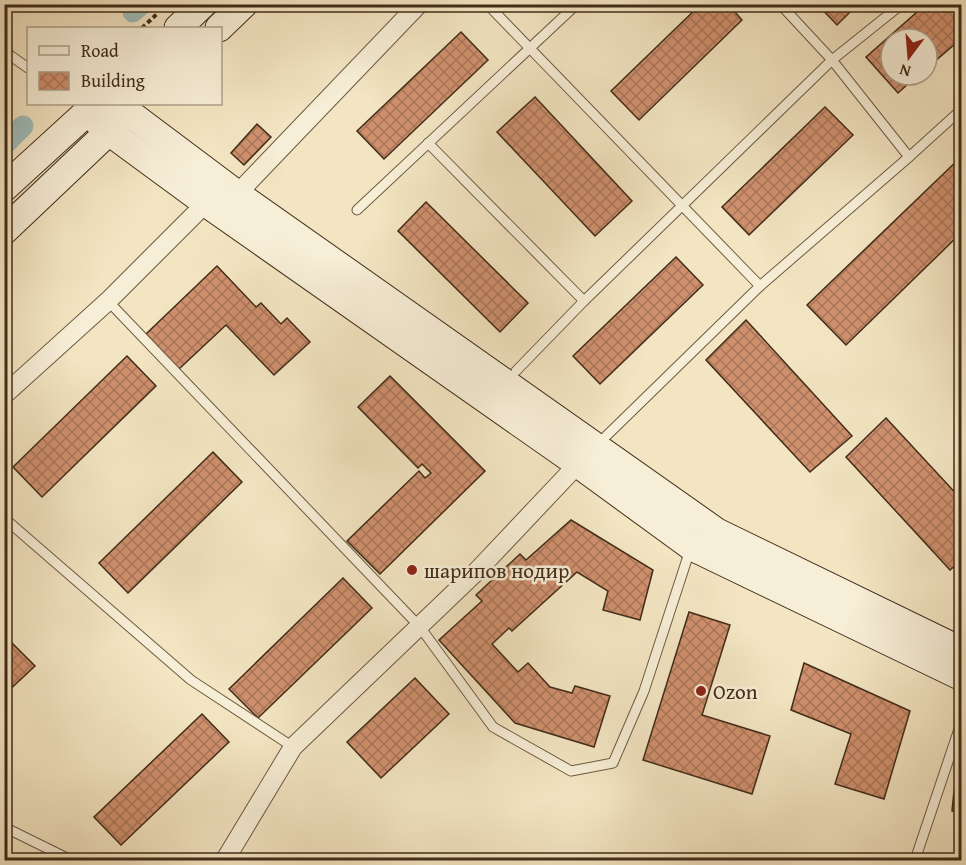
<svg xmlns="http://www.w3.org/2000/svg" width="966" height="865" viewBox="0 0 966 865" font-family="'Gentium Book Plus',serif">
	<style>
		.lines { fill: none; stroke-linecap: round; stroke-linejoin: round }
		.canal { stroke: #9ebdbc; stroke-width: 21 }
		.building { fill: url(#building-cross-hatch); stroke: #412c18; stroke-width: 1.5 }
		.service-casing { stroke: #6e5a42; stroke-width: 11 }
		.minor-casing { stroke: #6e5a42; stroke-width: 20 }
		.secondary-casing { stroke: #412c18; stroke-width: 29 }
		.path { stroke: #412c18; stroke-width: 4; stroke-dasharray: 4.5 3; stroke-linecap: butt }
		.service { stroke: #f7eed7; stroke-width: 9 }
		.minor { stroke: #f7eed7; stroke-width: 18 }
		.secondary { stroke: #f7eed7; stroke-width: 27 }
		.poi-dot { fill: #8f2418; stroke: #f7eed7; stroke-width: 2 }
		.labels { text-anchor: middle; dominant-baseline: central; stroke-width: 5; stroke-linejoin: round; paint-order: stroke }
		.poi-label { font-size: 21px; fill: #412c18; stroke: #f7eed7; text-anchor: start }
	</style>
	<defs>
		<pattern id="building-cross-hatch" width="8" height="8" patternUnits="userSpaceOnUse" patternTransform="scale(1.5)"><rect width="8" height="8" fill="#cf906e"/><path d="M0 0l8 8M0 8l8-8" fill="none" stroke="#aa7659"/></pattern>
	</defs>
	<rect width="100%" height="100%" fill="#f3e5c2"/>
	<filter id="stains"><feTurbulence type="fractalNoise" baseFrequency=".00333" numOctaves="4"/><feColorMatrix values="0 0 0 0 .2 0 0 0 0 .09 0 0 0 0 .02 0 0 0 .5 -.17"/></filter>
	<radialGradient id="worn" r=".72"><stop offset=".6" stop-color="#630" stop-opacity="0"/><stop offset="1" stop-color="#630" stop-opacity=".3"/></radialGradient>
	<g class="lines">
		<g class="canal">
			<path d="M133,12L142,4"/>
			<path d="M4,145L23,126"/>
		</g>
	</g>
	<g class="building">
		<path d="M701,4H728L742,20L639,120L611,91Z"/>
		<path d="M817,4H858L837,25Z"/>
		<path d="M926,4H962V38L927,68V39H891V75H918L898,93L866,57Z"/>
		<path d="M461,32L488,60L384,159L357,131Z"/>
		<path d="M535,97L632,201L595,236L497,132Z"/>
		<path d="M825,107L853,135L749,235L722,207Z"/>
		<path d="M257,124L271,137L244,165L231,153Z"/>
		<path d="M962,156V232L846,345L807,305Z"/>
		<path d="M426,202L528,303L500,332L398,231Z"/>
		<path d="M676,257L703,285L600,384L573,356Z"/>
		<path d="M217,266L256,307L261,303L281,324L287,318L310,342L274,375L226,325L179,369L146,334Z"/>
		<path d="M746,320L852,436L810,472L706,360Z"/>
		<path d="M127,356L156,386L42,497L13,467Z"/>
		<path d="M390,376L485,471L380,574L347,541L419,471L425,478L431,473L422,464L418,468L358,407Z"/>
		<path d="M886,418L962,500V560L950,570L846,457Z"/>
		<path d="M213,452L242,482L128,593L99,563Z"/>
		<path d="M571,520L653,570L640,620L603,610L608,591L577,572L512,631L509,628L492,644L518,672L528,663L550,687L572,693L575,686L610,696L594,747L515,723L439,640L482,601L476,595L520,554L526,560Z"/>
		<path d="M343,578L372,608L258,718L229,689Z"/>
		<path d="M689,612L730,625L702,715L770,736L752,794L643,760Z"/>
		<path d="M4,635L35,666L4,695Z"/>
		<path d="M804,663L910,711L884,799L835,784L851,734L791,710Z"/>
		<path d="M415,678L449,714L381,778L347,742Z"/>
		<path d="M202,714L229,742L121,845L94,817Z"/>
		<path d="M962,767V814L952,811L954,791Z"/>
	</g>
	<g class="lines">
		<defs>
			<g id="service">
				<path d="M487,4L760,286"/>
				<path d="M780,4L832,60L909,157"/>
				<path d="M4,51L28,68"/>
				<path d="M428,143L584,301"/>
				<path d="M357,210L577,4"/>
				<path d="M108,301L420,627L493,727L571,771L613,763L644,691L690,550"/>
				<path d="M516,371L584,301L832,60L902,4"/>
				<path d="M597,445L760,286L909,157L962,109"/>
				<path d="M4,518L191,680L293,747"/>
				<path d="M4,827L71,860"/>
				<path d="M915,860L962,720"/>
			</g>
			<g id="minor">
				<path d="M237,194L419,4"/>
				<path d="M4,395L108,301L206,203"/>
				<path d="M225,860L293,747L476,572L578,464"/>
			</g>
			<g id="secondary">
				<path d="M178,28L203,4"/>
				<path d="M219,28L244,4"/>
				<path d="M117,104L237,194L717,532L962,651"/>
				<path d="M87,112L108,131L206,203L578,464L692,547L962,677"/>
				<path d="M4,188L96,104"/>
				<path d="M4,231L121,120"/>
			</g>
		</defs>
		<use href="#service" class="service-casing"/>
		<use href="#minor" class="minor-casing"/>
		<use href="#secondary" class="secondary-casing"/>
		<path class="path" d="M142,28L158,13"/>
		<use href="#service" class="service"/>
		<use href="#minor" class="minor"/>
		<use href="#secondary" class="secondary"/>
	</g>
	<g class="poi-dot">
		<circle cx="412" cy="570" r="6"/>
		<circle cx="701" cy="691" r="6"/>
	</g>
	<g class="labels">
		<g class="poi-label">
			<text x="424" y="570">шарипов нодир</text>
			<text x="713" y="691">Ozon</text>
		</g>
	</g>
	<rect width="966" height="865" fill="none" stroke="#f3e5c2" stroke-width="24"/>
	<rect x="6" y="6" width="954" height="853" fill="none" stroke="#412c18" stroke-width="3"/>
	<rect x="12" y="12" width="942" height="841" fill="none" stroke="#412c18" stroke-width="1.5"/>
	<rect x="27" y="27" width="195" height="78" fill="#f7eed7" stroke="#aea08b" stroke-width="1.5"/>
	<rect x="39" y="46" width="30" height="9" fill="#f7eed7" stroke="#aea08b" stroke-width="1.5"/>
	<text x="81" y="57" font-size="18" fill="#412c18">Road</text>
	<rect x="39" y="72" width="30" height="18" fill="url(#building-cross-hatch)" stroke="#aea08b" stroke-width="1.5"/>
	<text x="81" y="87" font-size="18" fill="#412c18">Building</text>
	<g transform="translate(909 57) rotate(196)"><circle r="28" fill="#f7eed7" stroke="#aea08b" stroke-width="1.5"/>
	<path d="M0-4.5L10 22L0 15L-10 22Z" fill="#8f2418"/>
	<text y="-9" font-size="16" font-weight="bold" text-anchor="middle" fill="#412c18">N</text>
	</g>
	<rect width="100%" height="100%" filter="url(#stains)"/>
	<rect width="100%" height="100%" fill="url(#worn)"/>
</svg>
